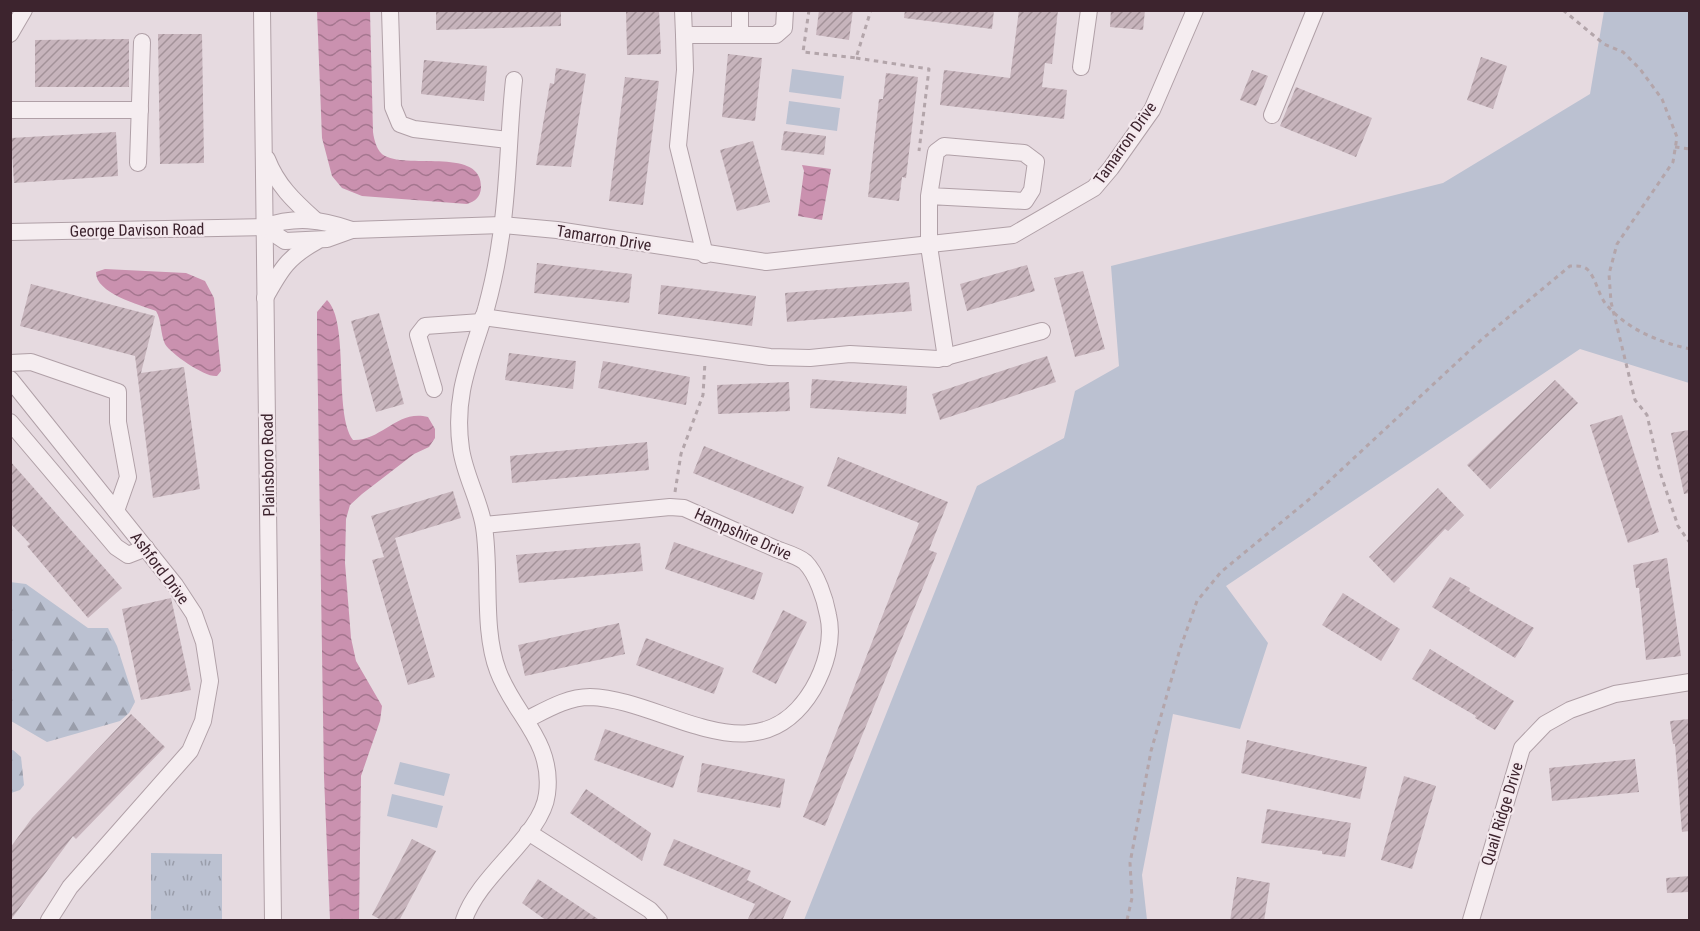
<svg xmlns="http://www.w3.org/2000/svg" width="1700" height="931" viewBox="0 0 1700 931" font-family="'Roboto Condensed',sans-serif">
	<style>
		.green { fill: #bbc1d1 }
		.forest { fill: url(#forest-firs) }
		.park { fill: url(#park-tufts) }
		.water { fill: url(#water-waves) }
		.building { fill: url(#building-hatch) }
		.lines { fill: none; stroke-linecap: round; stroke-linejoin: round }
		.minor-casing { stroke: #b0a0a7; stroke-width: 18 }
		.path { stroke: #b3a5aa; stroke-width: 3; stroke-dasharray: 4.5 4.5; stroke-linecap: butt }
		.minor { stroke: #f5edf0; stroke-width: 16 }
		.labels { text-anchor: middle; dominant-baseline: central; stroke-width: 4.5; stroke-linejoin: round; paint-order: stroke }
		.street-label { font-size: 16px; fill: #3d242e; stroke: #f4e9ee }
	</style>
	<defs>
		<pattern id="forest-firs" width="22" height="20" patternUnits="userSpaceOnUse" patternTransform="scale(1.5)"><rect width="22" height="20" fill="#bbc1d1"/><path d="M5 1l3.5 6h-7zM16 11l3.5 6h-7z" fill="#999daa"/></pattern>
		<pattern id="park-tufts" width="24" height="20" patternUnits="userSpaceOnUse" patternTransform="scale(1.5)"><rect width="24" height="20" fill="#bbc1d1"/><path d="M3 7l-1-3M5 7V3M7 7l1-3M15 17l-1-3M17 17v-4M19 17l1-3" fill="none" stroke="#999daa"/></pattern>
		<pattern id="water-waves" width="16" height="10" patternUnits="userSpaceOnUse" patternTransform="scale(1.5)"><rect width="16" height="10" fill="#ca91af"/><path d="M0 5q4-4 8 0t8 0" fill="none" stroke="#a5768f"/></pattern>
		<pattern id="building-hatch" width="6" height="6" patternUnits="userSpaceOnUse" patternTransform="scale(1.5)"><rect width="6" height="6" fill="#c7b4bc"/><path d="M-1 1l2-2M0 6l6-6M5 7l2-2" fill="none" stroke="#a39299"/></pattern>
	</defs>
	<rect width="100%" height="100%" fill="#e6dae0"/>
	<g class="green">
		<path d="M1604,11H1689V383L1580,349L1226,586L1268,643L1240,729L1173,714L1142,875L1147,920H804L977,486L1064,438L1075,391L1119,366L1111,266L1443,183L1590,94Z"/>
		<path d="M792,69L844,76L841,99L789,92Z"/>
		<path d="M789,101L840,108L837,131L786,124Z"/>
		<path d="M400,762L450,774L444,796L394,784Z"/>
		<path d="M392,794L443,806L437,828L387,816Z"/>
	</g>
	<g class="forest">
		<path d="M10,582L26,584L88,628H108L117,646L135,702L129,713L120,721L47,742L11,721Z"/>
		<path d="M11,750H13L21,757L24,785L20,790L11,793Z"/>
	</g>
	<path class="park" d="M151,853L222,854V920H151Z"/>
	<g class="water">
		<path d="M317,11H370L373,132C374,140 377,152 385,156C410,169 483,147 481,188C480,197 476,201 467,204L362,196L342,188L332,176L322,138Z"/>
		<path d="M802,165L831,169L822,220L798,216L804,171Z"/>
		<path d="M105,269L186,273L205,281L214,298L221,371L217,376C206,378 171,354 165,344C160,333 162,321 156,311C140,305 95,293 96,272Z"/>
		<path d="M327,300C350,322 333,413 353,440C382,441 397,409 428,417L435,429V438L429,447L414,454L362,494L350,505L346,519L345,563L351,638L356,661L382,706L380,721L361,776L359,920H330L324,777L317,337V312Z"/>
	</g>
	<g class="building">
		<path d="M436,10H561V26L436,30Z"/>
		<path d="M626,10H659L661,54L627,55Z"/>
		<path d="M819,10H853L849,40L816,35Z"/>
		<path d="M905,10H994L992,29L904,18Z"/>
		<path d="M1019,10H1058L1052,64L1045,63L1042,87L1067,90L1064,119L940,105L944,70L1010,78Z"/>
		<path d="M1111,10H1145L1143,30L1110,27Z"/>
		<path d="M158,34H202L204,163L160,164Z"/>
		<path d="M129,39V87H35V40Z"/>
		<path d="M728,54L762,58L755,121L722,117Z"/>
		<path d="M1481,57L1507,66L1493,109L1467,100Z"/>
		<path d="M424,60L487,66L484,101L421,94Z"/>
		<path d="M556,68L586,74L571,167L536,165L550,83L554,84Z"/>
		<path d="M1252,70L1268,76L1256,106L1240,100Z"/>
		<path d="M886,73L918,77L906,178L902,177L899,201L868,197L879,99H883Z"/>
		<path d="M625,77L659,81L643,205L609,201Z"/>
		<path d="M1296,87L1372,118L1356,157L1280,126Z"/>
		<path d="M784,131L826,136L824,155L781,150Z"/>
		<path d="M116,132L118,176L14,183L11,138Z"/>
		<path d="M753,141L770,202L737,211L720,150Z"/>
		<path d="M537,263L632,274L629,303L534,293Z"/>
		<path d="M1027,265L1035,291L967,311L960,284Z"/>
		<path d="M1083,271L1105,349L1075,357L1054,278Z"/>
		<path d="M909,282L912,311L787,322L785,293Z"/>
		<path d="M31,284L155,316L141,373L184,367L200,489L153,498L135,356L20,326Z"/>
		<path d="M661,285L756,296L752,326L658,314Z"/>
		<path d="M379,313L404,404L376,412L351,321Z"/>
		<path d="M509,353L576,361L573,389L505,380Z"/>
		<path d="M1047,356L1056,382L940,420L932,394Z"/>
		<path d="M603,361L690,377L686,405L598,388Z"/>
		<path d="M812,379L907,386L906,414L810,408Z"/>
		<path d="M1555,380L1578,403L1490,489L1467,465Z"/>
		<path d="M789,382L790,411L718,414L717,385Z"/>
		<path d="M1622,415L1659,532L1628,543L1590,425Z"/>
		<path d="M1689,430V493L1684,494L1671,433Z"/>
		<path d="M647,442L649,470L512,483L510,456Z"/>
		<path d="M704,446L804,487L793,514L693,473Z"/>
		<path d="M838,457L948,502L929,550L937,553L825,826L803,817L919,523L827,486Z"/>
		<path d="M10,461L122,588L88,618L27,546L30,544L10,523Z"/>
		<path d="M1438,488L1464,515L1448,531L1445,529L1394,583L1369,557Z"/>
		<path d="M453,491L461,518L395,538L435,677L408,685L372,560L384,557L371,516Z"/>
		<path d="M674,542L763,573L754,600L665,569Z"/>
		<path d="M640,543L643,571L519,583L516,555Z"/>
		<path d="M1667,558L1681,656L1646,660L1639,588H1636L1633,565Z"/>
		<path d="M1450,577L1470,588L1469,591L1534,628L1515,658L1432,607Z"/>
		<path d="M1343,593L1400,629L1381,661L1322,625Z"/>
		<path d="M171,598L191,690L141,700L122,609Z"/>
		<path d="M783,610L807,622L776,684L752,672Z"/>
		<path d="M619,623L625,654L525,676L518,645Z"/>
		<path d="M646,638L724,668L714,694L636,665Z"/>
		<path d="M1430,649L1514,701L1495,730L1475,718L1476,716L1412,679Z"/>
		<path d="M131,714L165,747L76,839L73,836L10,921V848L32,818Z"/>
		<path d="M1689,719V831L1682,832L1675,744H1673L1670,721Z"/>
		<path d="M605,729L684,756L673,788L594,760Z"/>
		<path d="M1247,740L1367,767L1360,799L1241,773Z"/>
		<path d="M1635,759L1639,792L1552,801L1549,768Z"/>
		<path d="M702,763L785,779L780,808L697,792Z"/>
		<path d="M1404,776L1436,786L1412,869L1381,860Z"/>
		<path d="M586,789L651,833L642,861L570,813Z"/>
		<path d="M1267,809L1351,823L1345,857L1322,854V851L1261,843Z"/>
		<path d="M412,839L436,851L399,921H383L372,915Z"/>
		<path d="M674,839L751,871L747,880L791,901L782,921H747L755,904L663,865Z"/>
		<path d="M1689,876V892L1667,893L1666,878Z"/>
		<path d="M1237,877L1270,883L1264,921H1230Z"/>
		<path d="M538,879L601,921H547L522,903Z"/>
	</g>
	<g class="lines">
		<defs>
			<g id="minor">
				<path d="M262,10L273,920"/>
				<path d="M390,10L393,107L400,124L414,129L508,140"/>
				<path d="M683,10L684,35H776L784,28L785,10"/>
				<path d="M740,10V35"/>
				<path d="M10,34L24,10"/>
				<path d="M684,35L685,70L678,146L705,255"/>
				<path d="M1081,67L1089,10"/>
				<path d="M10,110H140"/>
				<path d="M1272,115L1315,10"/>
				<path d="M267,159C277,185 294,201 314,219"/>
				<path d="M138,163L142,42"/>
				<path d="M929,196L1025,201L1032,190L1036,162L1024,153L944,146L936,152L929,196V246L946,358"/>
				<path d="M264,227L285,241L327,239L352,230L502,225L557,230L766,262L1013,235L1094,188L1111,168L1152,110L1195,10"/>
				<path d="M10,232L264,227C295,216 321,219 352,230"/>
				<path d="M265,298C281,269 288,257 317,241"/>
				<path d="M483,317L770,357L810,358L850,354L938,359L1042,331"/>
				<path d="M10,363L31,362L118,392V422L128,477L116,511"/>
				<path d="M10,379L175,585L194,614L204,642L210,681L203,721L190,751L70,887L49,920"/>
				<path d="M434,389L418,335L425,326L481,322"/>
				<path d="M10,422L116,547L128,555L146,548"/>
				<path d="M484,525L670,507L684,508C715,522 745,535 776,549C784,552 798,556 805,562C817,574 825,599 828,615C834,640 825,668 813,689C757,783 665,699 590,697C567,697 546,710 526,720"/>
				<path d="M528,832L650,910L659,920"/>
				<path d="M464,920C479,874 542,836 547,794C554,741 514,715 498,671C482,629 491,572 484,527C480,501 465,476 461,449C453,394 471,359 486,309C492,287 497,264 500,242C509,189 508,134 514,80"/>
				<path d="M1471,920L1522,748L1545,724L1570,710L1615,694L1690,682"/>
			</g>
		</defs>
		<use href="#minor" class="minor-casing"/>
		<g class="path">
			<path d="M809,10L803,52L856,58L871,10"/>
			<path d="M1563,10L1604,44L1623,52L1640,69L1662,99L1677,137L1673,162L1617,244L1609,274L1611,302L1635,400L1647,415L1660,472L1678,526L1690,543"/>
			<path d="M856,58L929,69L919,151"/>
			<path d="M1675,147L1690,149"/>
			<path d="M675,492L681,454L703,395L705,362"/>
			<path d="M1127,920L1132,898L1130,863L1151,751L1180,649L1197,601L1221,572L1312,497L1481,340L1570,266C1576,266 1583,265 1588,270C1596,279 1598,293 1605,303C1626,329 1658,342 1690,349"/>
		</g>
		<use href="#minor" class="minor"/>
	</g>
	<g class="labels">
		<g class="street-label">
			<text transform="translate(1125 143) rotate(-55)">Tamarron Drive</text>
			<text transform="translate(137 230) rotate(-1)">George Davison Road</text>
			<text transform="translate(604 238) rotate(9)">Tamarron Drive</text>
			<text transform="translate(268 465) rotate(-91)">Plainsboro Road</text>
			<text transform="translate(743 534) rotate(24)">Hampshire Drive</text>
			<text transform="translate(160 568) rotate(53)">Ashford Drive</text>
			<text transform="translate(1502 814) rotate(-73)">Quail Ridge Drive</text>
		</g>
	</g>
	<rect width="1700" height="931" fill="none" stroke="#3d242e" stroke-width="24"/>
</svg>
